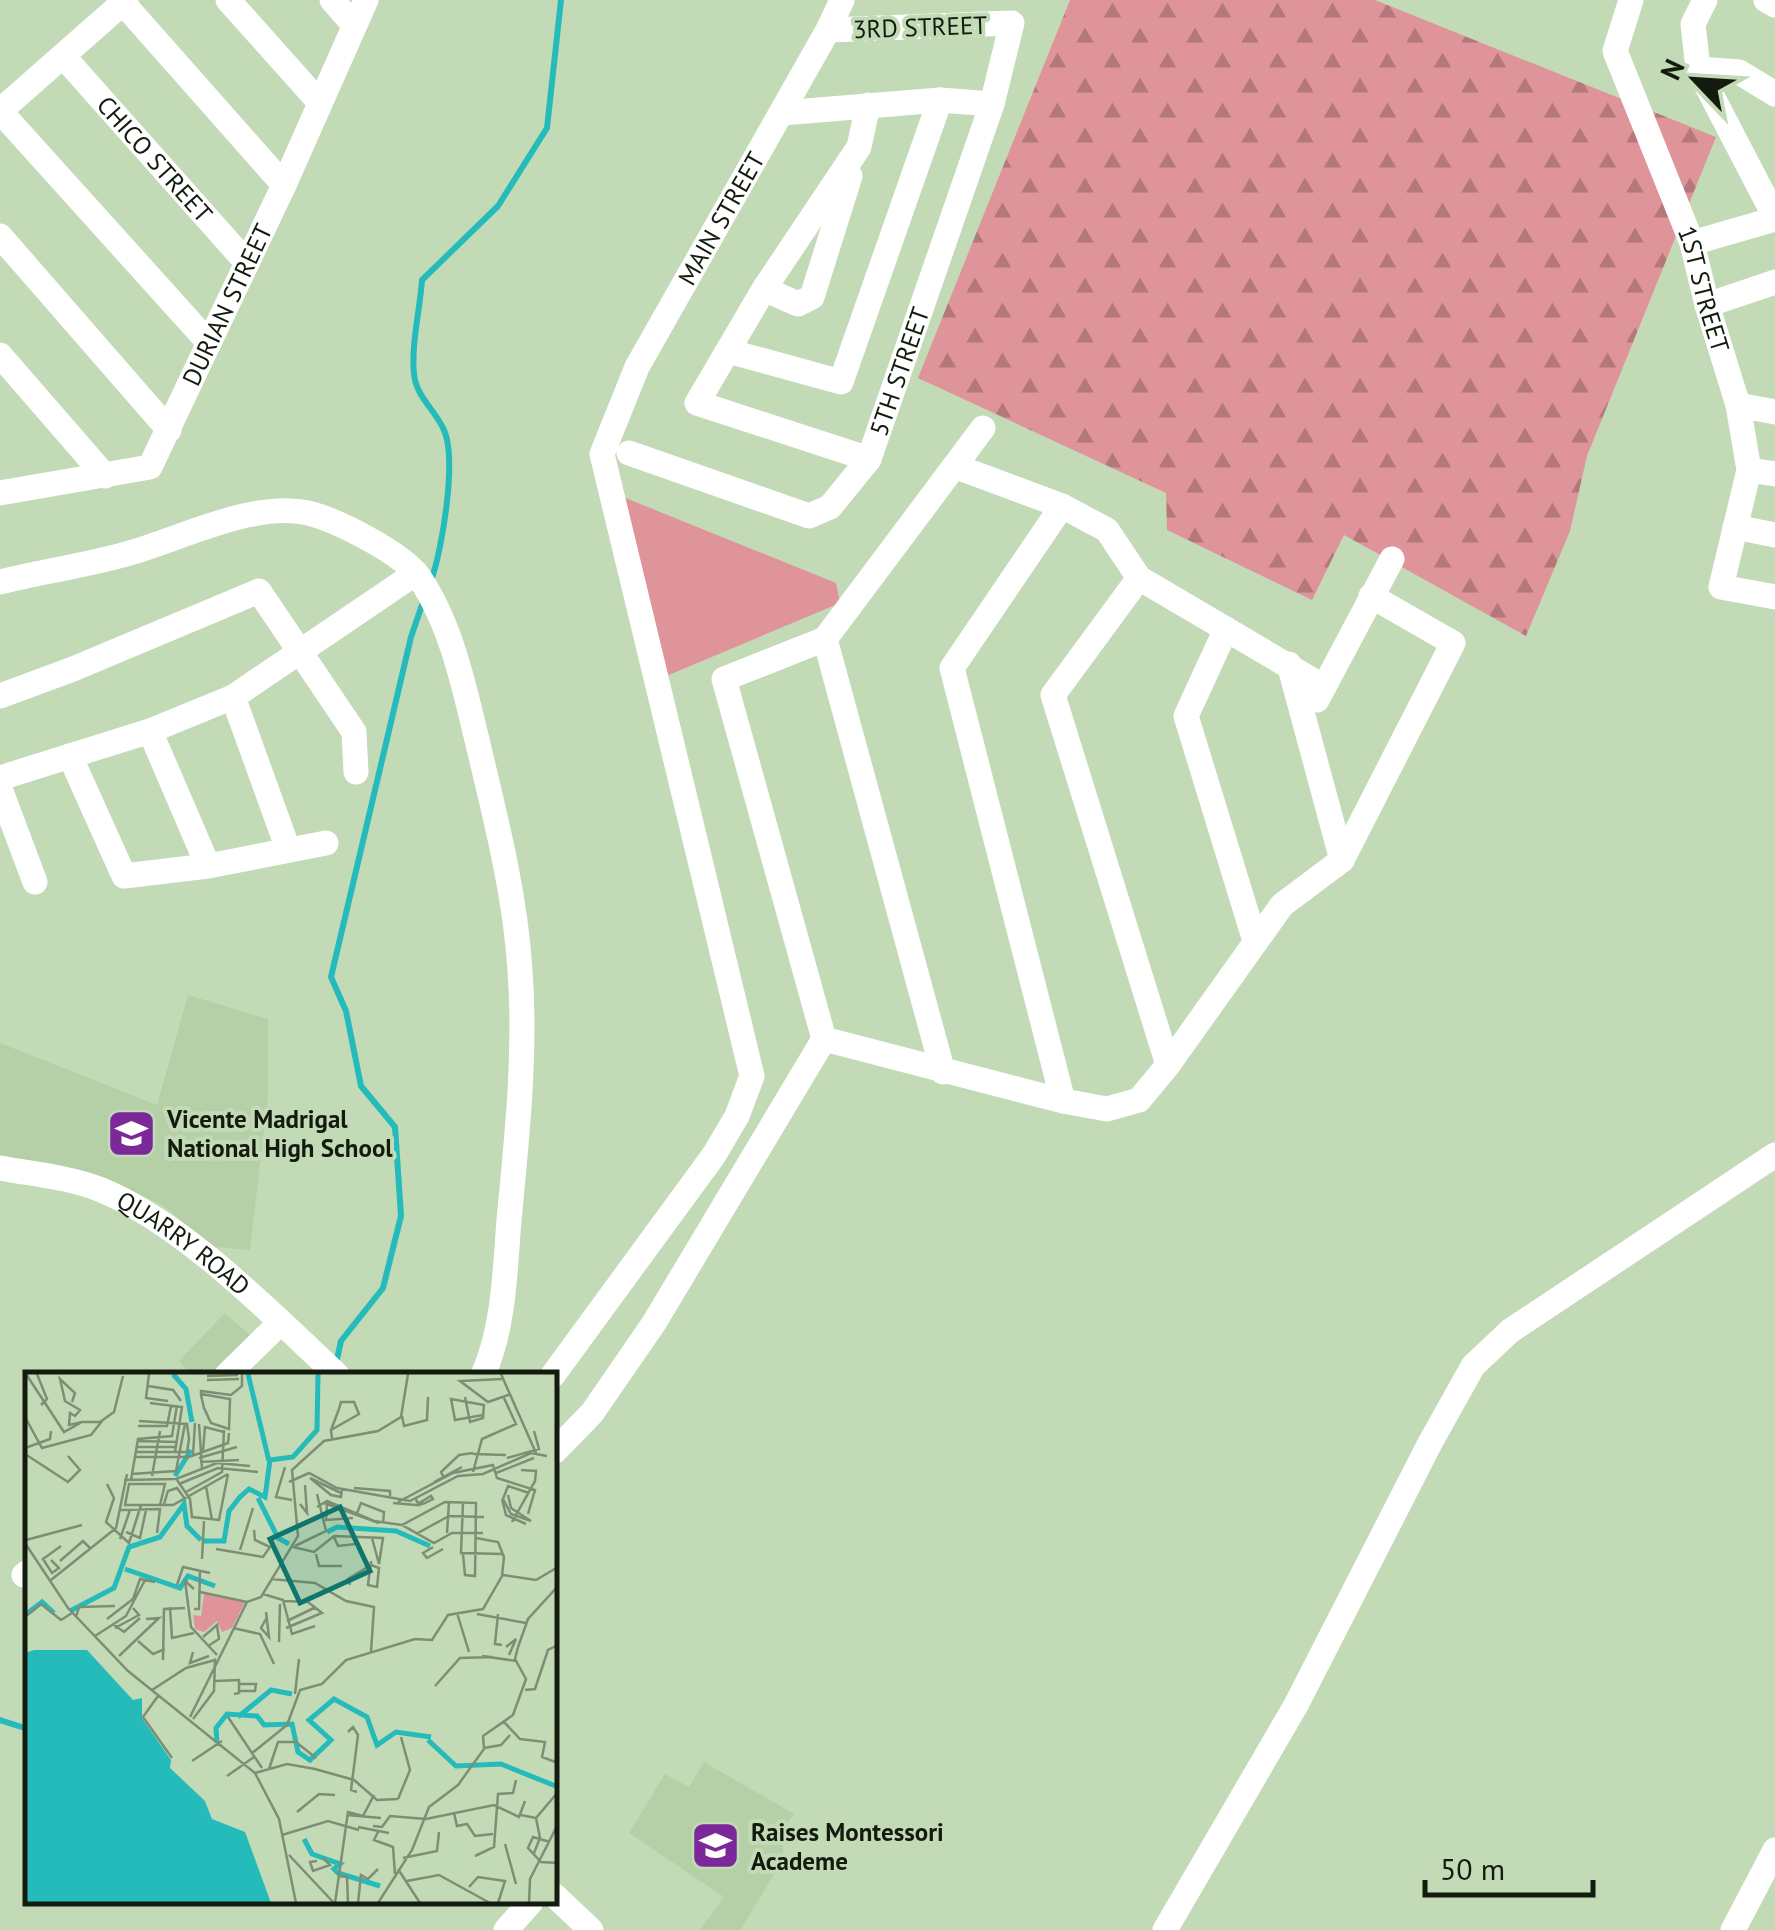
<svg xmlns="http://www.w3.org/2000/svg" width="1775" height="1930" viewBox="0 0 1775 1930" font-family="'PT Sans',sans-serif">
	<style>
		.built { fill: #b5cfa7 }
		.grass { fill: #df9499 }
		.forest { fill: url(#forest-firs) }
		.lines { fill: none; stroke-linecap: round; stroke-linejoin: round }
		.stream { stroke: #25bbbb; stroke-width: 6 }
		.minor { stroke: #fff; stroke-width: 25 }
		.labels { text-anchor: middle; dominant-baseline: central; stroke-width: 8; stroke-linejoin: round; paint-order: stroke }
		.street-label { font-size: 25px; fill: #131b0f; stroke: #c3dab7 }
		.poi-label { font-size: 25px; font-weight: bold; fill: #131b0f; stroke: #c3dab7; text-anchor: start }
		.inset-river { fill: none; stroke: #25bbbb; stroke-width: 5 }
		.inset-road { fill: none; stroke: #7d8e74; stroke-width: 2.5 }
		.view { fill: #0f766e; fill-opacity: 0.15; stroke: #0f766e; stroke-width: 5 }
		.inset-edge { fill: none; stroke: #131b0f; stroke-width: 5 }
	</style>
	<defs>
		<pattern id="forest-firs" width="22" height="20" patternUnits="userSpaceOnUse" patternTransform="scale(2.5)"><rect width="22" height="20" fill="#df9499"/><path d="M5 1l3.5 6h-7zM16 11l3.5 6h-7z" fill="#b4787b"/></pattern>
	</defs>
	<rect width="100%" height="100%" fill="#c3dab7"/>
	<g class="built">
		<path d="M188,995L268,1019V1097L250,1250L214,1247L161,1204L88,1174L0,1161V1043L157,1105Z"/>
		<path d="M225,1313L257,1341L222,1375H191L179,1361Z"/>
		<path d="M704,1762L794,1814L783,1829V1860L740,1930H700L724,1897L629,1833L665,1774L689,1787Z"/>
	</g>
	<path class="grass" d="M623,497L836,583L840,603L664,677Z"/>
	<path class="forest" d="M1070,0H1375L1716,137L1587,456L1570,531L1526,636L1344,535L1312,600L1167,530L1166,493L918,378Z"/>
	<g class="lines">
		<g class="stream">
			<path d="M431,581C442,550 458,457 443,428C434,409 416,396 414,374C411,344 420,310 422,280L498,206L547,128L561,0"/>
			<path d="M336,1364L341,1341L383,1288L401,1216L395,1127L361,1086L346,1011L331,977L411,637L423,602"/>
			<path d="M0,1720L28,1729"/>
		</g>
		<g class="minor">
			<path d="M228,0L320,103"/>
			<path d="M332,0L354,25"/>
			<path id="s1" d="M1631,0L1615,51L1692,243L1707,305L1738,405L1749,470L1721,587L1775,597"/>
			<path d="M1705,0L1693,24L1698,69L1775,217"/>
			<path d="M1766,0L1775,5"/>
			<path d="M123,3L284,185"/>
			<path id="s2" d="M63,56L247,263"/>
			<path d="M1698,69L1739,72L1775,94"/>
			<path d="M868,105L859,147L764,289L697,403L869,459"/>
			<path d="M0,111L209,343"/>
			<path d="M0,111L126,0"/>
			<path d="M782,113L940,100L992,104"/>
			<path d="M0,236L169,430"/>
			<path d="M1692,243L1775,219"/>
			<path d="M764,289L798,304L812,297L850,176"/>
			<path d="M1707,305L1775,282"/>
			<path d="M728,351L841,382L940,100"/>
			<path d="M0,355L105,476"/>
			<path d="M1738,405L1775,412"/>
			<path id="s3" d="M629,453L809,516L830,507L869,459L992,104L1012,23L828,30"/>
			<path d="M957,467L1062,506L1107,530L1139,578L1324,687"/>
			<path d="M1749,470L1775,474"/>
			<path id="s4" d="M0,493L150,467L284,185L366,0"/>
			<path d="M1062,506L952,668L1063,1101"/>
			<path d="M1735,527L1775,535"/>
			<path d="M1139,578L1053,695L1168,1065"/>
			<path d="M0,582C44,571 90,565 133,552C184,537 255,501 308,513C337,520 402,553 419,577C451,624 464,686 477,740C495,816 515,892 520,970C526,1053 517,1137 509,1220C505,1271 504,1328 483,1375"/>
			<path d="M1226,629L1186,716L1255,941"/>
			<path d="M825,639L943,1072"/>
			<path d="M1289,664L1342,860"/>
			<path d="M0,696L73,669L259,591L354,732L356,772"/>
			<path d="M233,697L288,849"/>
			<path d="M1317,700L1392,559"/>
			<path d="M150,731L208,866"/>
			<path d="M70,756L124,876L208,866L326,843"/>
			<path d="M0,778L150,731L233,697L416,573"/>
			<path d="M0,789L35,882"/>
			<path d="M824,1039L1063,1101L1107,1109L1139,1100L1168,1065L1282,905L1342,860L1453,643L1371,596"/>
			<path id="s5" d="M0,1168C32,1174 68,1177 99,1189C182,1222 272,1314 337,1375"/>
			<path d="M227,1375L281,1322"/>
			<path id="s6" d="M553,1375L714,1155L737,1116L752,1076L602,454L637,367L828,30L842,0"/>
			<path d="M555,1451L592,1413L654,1323L824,1039L724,679L825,639L983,428"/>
			<path d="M24,1575L28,1572"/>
			<path d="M555,1896L591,1930"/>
			<path d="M506,1930L531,1902"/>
			<path d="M1165,1930L1296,1705L1430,1443L1473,1366L1510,1331L1775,1155"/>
			<path d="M1733,1930L1775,1850"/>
		</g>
	</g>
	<defs>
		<symbol id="school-square" viewBox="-11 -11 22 22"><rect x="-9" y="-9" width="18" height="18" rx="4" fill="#7b299a" stroke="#c3dab7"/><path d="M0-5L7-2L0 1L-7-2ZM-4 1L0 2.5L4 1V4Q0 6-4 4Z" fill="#fff"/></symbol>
	</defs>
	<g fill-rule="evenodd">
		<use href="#school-square" x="104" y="1106" width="55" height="55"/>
		<use href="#school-square" x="688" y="1818" width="55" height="55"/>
	</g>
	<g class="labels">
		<g class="street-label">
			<text transform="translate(920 27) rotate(-2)">3RD STREET</text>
			<text stroke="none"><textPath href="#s2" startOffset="138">CHICO STREET</textPath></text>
			<text stroke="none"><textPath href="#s6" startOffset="1265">MAIN STREET</textPath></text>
			<text stroke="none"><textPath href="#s1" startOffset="308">1ST STREET</textPath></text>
			<text stroke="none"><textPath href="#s4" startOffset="332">DURIAN STREET</textPath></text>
			<text stroke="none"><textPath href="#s3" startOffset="368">5TH STREET</textPath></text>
			<text stroke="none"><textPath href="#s5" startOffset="202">QUARRY ROAD</textPath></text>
		</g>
		<g class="poi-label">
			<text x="167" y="1119">Vicente Madrigal<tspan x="167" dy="29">National High School</tspan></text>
			<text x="751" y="1832">Raises Montessori<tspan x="751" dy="29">Academe</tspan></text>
		</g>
	</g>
	<g transform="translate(25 1372)">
		<rect width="532" height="532" fill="#c3dab7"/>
		<path d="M179,222L220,230L207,256L197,260L192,249L179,260L170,257L168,243L176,244Z" fill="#df9499"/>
		<path d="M9,278H62L108,328L117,326V346L146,388L145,396L180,429L187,447L220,460L246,531H0V281Z" fill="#25bbbb"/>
		<path class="inset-river" d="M148,2L161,17L167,50M223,2L244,89M150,104L166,78M233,126L253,166L264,172M302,160L312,155L371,159L405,174M178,169H199L204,139L215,125L224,117L240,125L245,88L268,85L292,58L293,2M100,197L155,216L163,204L190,214M45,239L89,216L104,175L135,165L159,132L162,154L176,168M0,243L17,230L29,241M213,345L246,318L267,322M238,353L267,352L273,380L285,388L306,368L284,348L309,327L342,345L352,373L371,360L406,365M403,368L431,394L476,392L533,415M192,371L191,356L202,342L232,344L240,354M279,467L287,482L315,492L309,497L313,501L355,514"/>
		<path class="inset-road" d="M1,2L39,60L57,50L44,53L45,41L50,44L55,38L40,29L35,7L50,21L47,30M12,2L22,27L16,33M124,2L121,26L143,29M476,2L511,81M182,4L213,3M477,7L435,9L463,30L486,22M182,8L214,7M123,14L148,18L156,29M176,22L205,27L204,57L186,51L179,36L176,23V19L206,23L217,14V2M440,25L445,50L458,46L459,32M125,31L157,35L150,80M458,43L430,48L426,27L459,33M377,44L379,54L402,48L403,25M0,45L17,76L66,63L77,49M57,50H75L89,40L98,4M174,52L177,96M113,54H142L146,34M306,58L334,42L329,30H316L314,37L306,58V59L307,66M112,69L152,70M111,75H151M0,76L25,67L26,59M178,79L180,55L199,60M110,80H162L164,67L162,52L114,49M0,82L43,110L55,98L43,84M448,82L481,83M168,83L170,51M109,85H164L203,71L204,61M174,86L212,75M482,86L514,77L509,59M175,90L214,88M260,95L251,125L267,128M448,100L457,67L491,52L479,26M471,101L509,86M106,102L151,99L160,52M127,104L135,59M285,106L306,123L316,125L317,117M285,106L316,121M419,106L416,100L434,83L448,81M99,108L151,107L192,91L225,94M106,108L113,67L147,64L152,33M152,108L165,127L167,145L194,148L203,102M264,110L284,101L312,116L385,129L433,104L458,102L506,81L522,84M409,110L437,95M82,112L89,126L81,150L104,171L116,133M154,112L193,96L233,100M181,114L187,148M329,116L365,119V124M161,120L197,100L199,58M483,123L486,136L506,149L486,142L478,127L483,114L504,121M477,127L481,143L501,152M373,130L428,101L468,93L472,106L510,118L503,142M299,131L354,151M368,131L391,133H395V131L396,130L406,124L408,127L398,132L392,130L391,127M438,131L436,181L478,182M139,132L143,119L152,116L160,127M275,132L282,141L280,113M302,132L301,148L328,146M135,133L140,112H104L100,133H148L203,102M292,135L302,129L349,149L377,153L420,130L452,131M95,138L135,137L132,161M332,141L336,131L359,140L358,151M487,150L510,109L511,99L496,98M377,153L409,171L427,161H458M101,160L115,166L121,138M422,161L424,130M391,162L424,144L459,145M309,165L313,174L331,172L328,165M95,167L105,138M1,168L57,153M0,171L43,236L103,299L230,401L254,447L271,531M270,174L301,159L292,122M268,175L289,180L309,164L358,166L354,192L347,166M408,175L398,181L402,186L418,177M191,177L238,185L245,175L230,168L229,158M215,178L228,136M291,182L294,194H317M438,182L440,203L450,204L451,131M177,187L179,149M26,188L34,196L27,201L18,187L36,174M35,189L58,169L66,177M478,203L511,208L533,195M246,207L290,211L321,229L349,235L346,280M26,208L91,156L102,102M152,213L158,195L185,201M325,213L323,207L346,193L354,196L352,215L343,213L345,196L346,193V189M169,217L160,209L166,255L192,283M175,220L222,230L236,225L273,164L267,98L299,69L353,59L376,45L383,2M238,222L258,228L267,262L290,254M259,229L283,230L297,241L261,256M145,235L147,266L169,261M169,237H174L175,199M241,240L244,265L236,256L241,247M432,241L444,280M452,242L501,251M473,242L470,272L477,273M0,245L16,232L36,248L47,241M51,245L54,235L90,234M82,247L108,227L115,207L130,210M262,249L291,235M88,252L99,260L115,246M90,256L114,243L108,236M208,256L235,262L249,292M70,264L101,244L120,208M178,265L192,253L194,267L183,274M113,269L128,282L140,277M254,270L255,232M481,275L491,267L484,283M168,280L165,291L184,284M94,284L134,246L121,247M457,284L491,289M138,288L139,237L160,236M190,309L214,308V321L209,322M410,314L435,286L467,285M127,318L161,296L190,288L189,319L168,347M500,318L510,317L523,278L533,273M214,319H230L231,312H214M270,322L274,287M133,324L118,345L147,386M165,345L222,230M203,345L237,396M479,350L495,367L520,370L517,385L533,391M323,360L328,355L333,363L326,418L332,420M459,376L476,373L485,363M226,382L262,353L275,318L297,312L321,288L390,267L407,268L423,243L458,237L477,204L479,185L473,170L451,166M167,389L197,369M244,397L253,370H271L291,386M230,401L262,392L290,397L329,408L352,428L373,427M202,404L229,385M373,427L385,398L376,365M272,440L294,422L310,423M429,441L432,454L442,452L450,464L468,462M322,443L356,446M496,443L511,446L515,466L509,481M511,446L533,420M348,454L357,455L365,444L401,447L469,433L494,445L500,429M333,455L364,461M353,460L349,468L368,475L370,502M257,463L303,449L334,458M525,470L508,465L503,476L516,490L533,491M480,472L491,512M264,483L309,531M450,484L469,475L473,422L488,421L491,408M378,486L412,479L414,460M292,489L285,490L288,499L305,493L298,486M373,497L395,531M315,504L322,505L323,531M382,509L414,503L465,531M444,515L453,505L480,509L473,531M310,531L323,440L338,444L349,423M333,531L336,503L343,507L353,497M353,531L387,478L404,435L433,413L459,377L458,364L488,343L501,307L490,287L493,275L503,247L533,214M504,531L505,507L533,452"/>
		<path class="view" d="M315,135L345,199L275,231L245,167Z"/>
		<rect width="532" height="532" class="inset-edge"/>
	</g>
	<g transform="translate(1695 80) rotate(295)" stroke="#c3dab7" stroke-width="8" paint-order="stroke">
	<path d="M0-8L18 38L0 25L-18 38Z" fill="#131b0f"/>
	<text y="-15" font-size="28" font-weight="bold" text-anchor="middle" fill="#131b0f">N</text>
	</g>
	<path d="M1425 1880v15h168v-15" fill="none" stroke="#131b0f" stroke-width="5"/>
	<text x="1440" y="1880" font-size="30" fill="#131b0f" stroke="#c3dab7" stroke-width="8" paint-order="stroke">50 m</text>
</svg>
